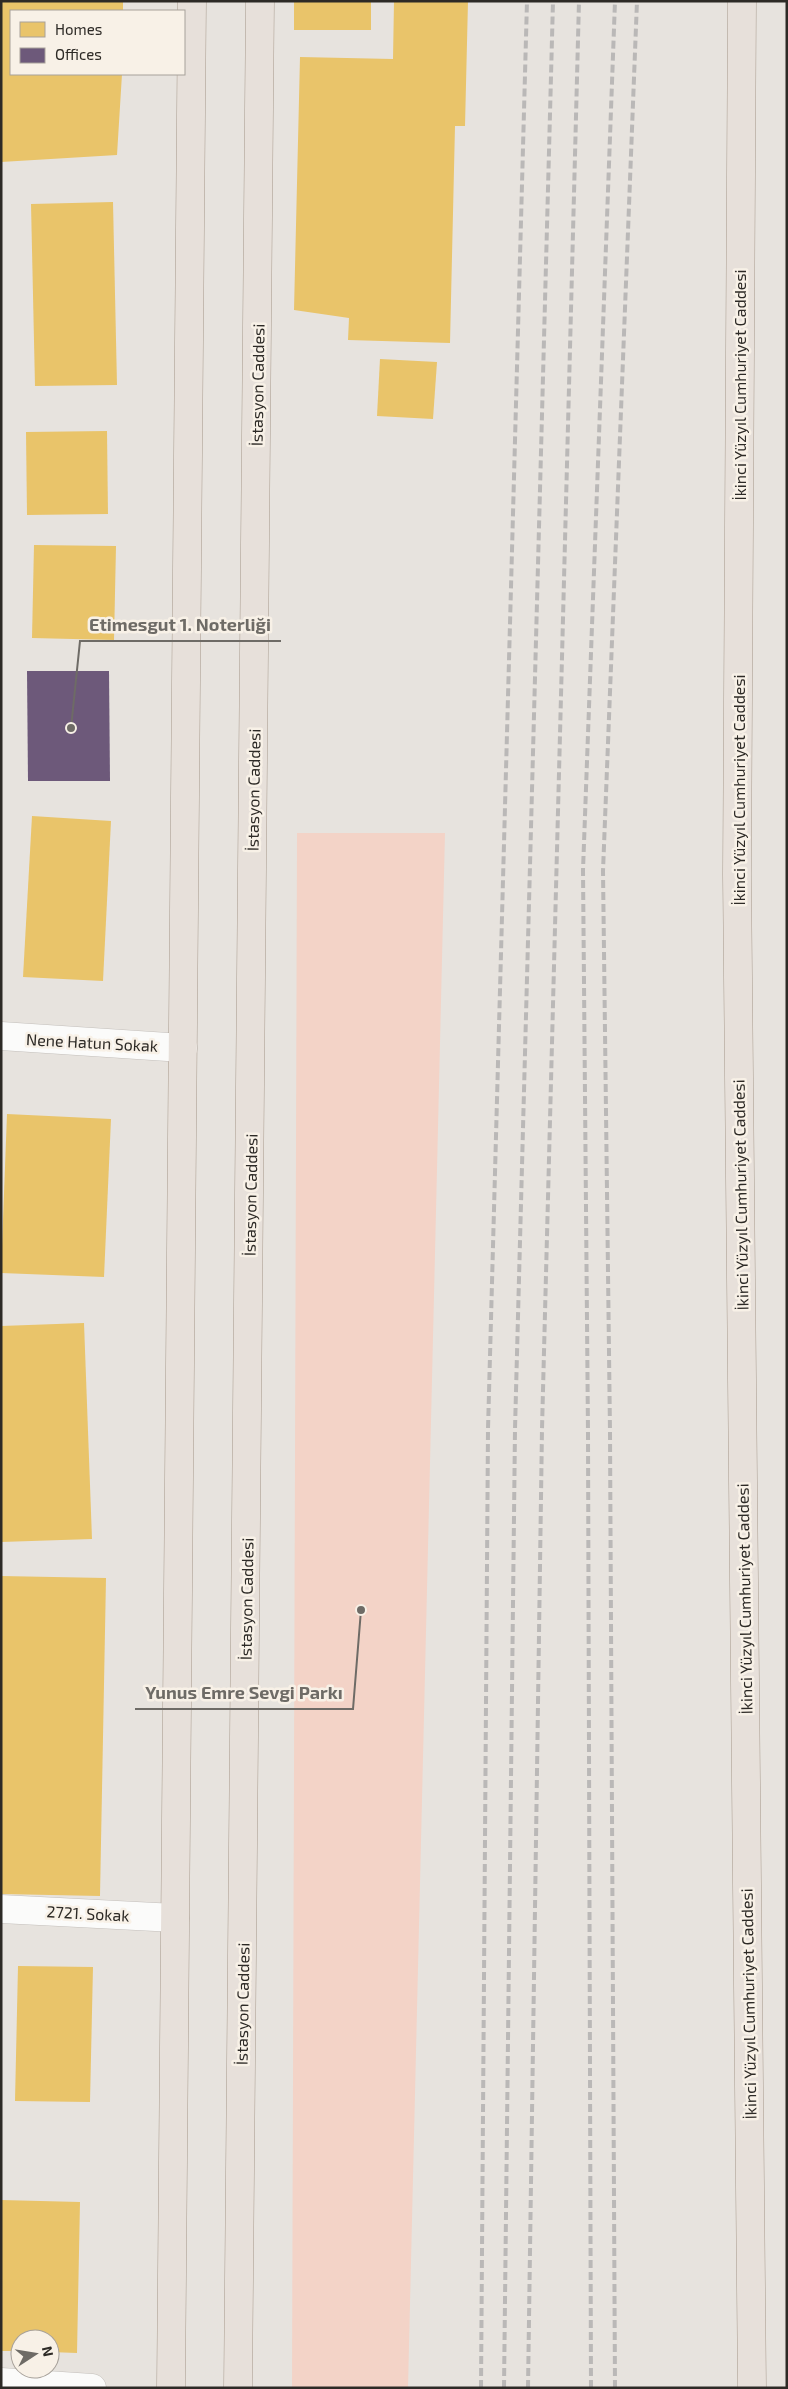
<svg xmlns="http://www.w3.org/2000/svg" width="788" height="2389" viewBox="0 0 788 2389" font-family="'Exo 2',sans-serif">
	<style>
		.green { fill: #f3d3c7 }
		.homes { fill: #e9c46a }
		.offices { fill: #6d597a }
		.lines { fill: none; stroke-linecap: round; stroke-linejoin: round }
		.minor-casing { stroke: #c3bfbb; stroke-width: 29 }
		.major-casing { stroke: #a89b8e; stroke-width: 29 }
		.minor { stroke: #fbfbfa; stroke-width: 28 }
		.major { stroke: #e7e0da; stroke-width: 28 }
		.rail { stroke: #bab8b7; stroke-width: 4; stroke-dasharray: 8 4; stroke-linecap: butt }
		.labels { text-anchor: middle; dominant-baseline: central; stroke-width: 5; stroke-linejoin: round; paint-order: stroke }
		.street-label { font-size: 16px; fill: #2d2a26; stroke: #f8f1e7 }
		.leader { fill: none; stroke: #6e6b66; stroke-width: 2 }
		.callout-dot { fill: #6e6b66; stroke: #f8f1e7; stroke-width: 2 }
		.callout-label { font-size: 18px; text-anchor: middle; font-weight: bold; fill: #6e6b66; stroke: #f8f1e7; stroke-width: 5; stroke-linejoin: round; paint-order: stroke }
	</style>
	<rect width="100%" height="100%" fill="#e7e3de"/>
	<path class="green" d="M297,833H445L408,2388H292Z"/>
	<g class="homes">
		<path d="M1,1H123V11H11V74H122L117,155L1,162Z"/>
		<rect x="294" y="1" width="77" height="29"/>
		<path d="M394,1H468L465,126H455L450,343L348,340L349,318L294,310L300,57L393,59Z"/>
		<path d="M113,202L117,385L35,386L31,204Z"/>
		<path d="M380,359L437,362L433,419L377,416Z"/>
		<path d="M107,431L108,514L27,515L26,432Z"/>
		<path d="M34,545L116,546L114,640L32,638Z"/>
		<path d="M32,816L111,821L103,981L23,977Z"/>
		<path d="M7,1114L111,1119L104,1277L1,1273Z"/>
		<path d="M84,1323L92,1539L1,1542V1326Z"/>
		<path d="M1,1576L106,1578L100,1896L1,1894Z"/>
		<path d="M18,1966L93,1967L90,2102L15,2101Z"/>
		<path d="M1,2200L80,2202L77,2353L50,2352V2339H20V2351H1Z"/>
	</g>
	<path class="offices" d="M27,671H109L110,781H28Z"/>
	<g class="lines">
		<defs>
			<g id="minor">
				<path d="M1,1036L183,1048"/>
				<path d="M1,1909L175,1918"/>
				<path d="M1,2382L92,2388"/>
			</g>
			<g id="major">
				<path d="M742,1L737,875L752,2388"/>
				<path d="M171,2388L192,1"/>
				<path d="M238,2388L260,1"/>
			</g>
		</defs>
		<use href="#minor" class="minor-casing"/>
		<use href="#major" class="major-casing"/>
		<use href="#minor" class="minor"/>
		<use href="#major" class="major"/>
		<g class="rail">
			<path d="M481,2388L488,1429L527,1"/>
			<path d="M504,2388L515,1429L553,1"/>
			<path d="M528,2388L542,1429L579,1"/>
			<path d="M591,2388L588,1433L583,870L615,1"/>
			<path d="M615,2388L610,1432L603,871L637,1"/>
		</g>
	</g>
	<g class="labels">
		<g class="street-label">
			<text transform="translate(257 385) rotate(-89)">İstasyon Caddesi</text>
			<text transform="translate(739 385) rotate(-90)">İkinci Yüzyıl Cumhuriyet Caddesi</text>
			<text transform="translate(253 790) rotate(-89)">İstasyon Caddesi</text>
			<text transform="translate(738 790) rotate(-90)">İkinci Yüzyıl Cumhuriyet Caddesi</text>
			<text transform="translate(92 1042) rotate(3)">Nene Hatun Sokak</text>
			<text transform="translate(250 1195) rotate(-89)">İstasyon Caddesi</text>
			<text transform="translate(740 1195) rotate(-91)">İkinci Yüzyıl Cumhuriyet Caddesi</text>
			<text transform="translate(246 1599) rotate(-89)">İstasyon Caddesi</text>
			<text transform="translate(744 1599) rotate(-91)">İkinci Yüzyıl Cumhuriyet Caddesi</text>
			<text transform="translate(88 1913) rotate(3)">2721. Sokak</text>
			<text transform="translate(242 2004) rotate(-89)">İstasyon Caddesi</text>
			<text transform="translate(748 2004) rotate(-91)">İkinci Yüzyıl Cumhuriyet Caddesi</text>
		</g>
	</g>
	<path class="leader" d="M71 728L80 641H281M361 1610L353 1709H135"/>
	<g class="callout-dot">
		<circle cx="71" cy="728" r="5"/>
		<circle cx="361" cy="1610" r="5"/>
	</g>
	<g class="callout-label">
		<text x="180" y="631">Etimesgut 1. Noterliği</text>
		<text x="244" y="1699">Yunus Emre Sevgi Parkı</text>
	</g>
	<rect width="788" height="2389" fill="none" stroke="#2d2a26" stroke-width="5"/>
	<rect x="10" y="10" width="175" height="65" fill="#f8f1e7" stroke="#a7a19a"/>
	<rect x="20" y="22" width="25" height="15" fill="#e9c46a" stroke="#a7a19a"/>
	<text x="55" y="35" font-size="15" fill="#2d2a26">Homes</text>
	<rect x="20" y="48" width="25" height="15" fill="#6d597a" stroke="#a7a19a"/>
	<text x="55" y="60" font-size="15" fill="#2d2a26">Offices</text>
	<g transform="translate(35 2354) rotate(78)"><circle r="24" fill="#f8f1e7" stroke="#a7a19a"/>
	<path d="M0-4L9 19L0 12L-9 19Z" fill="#6e6b66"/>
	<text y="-8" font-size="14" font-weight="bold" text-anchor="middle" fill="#2d2a26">N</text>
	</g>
</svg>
